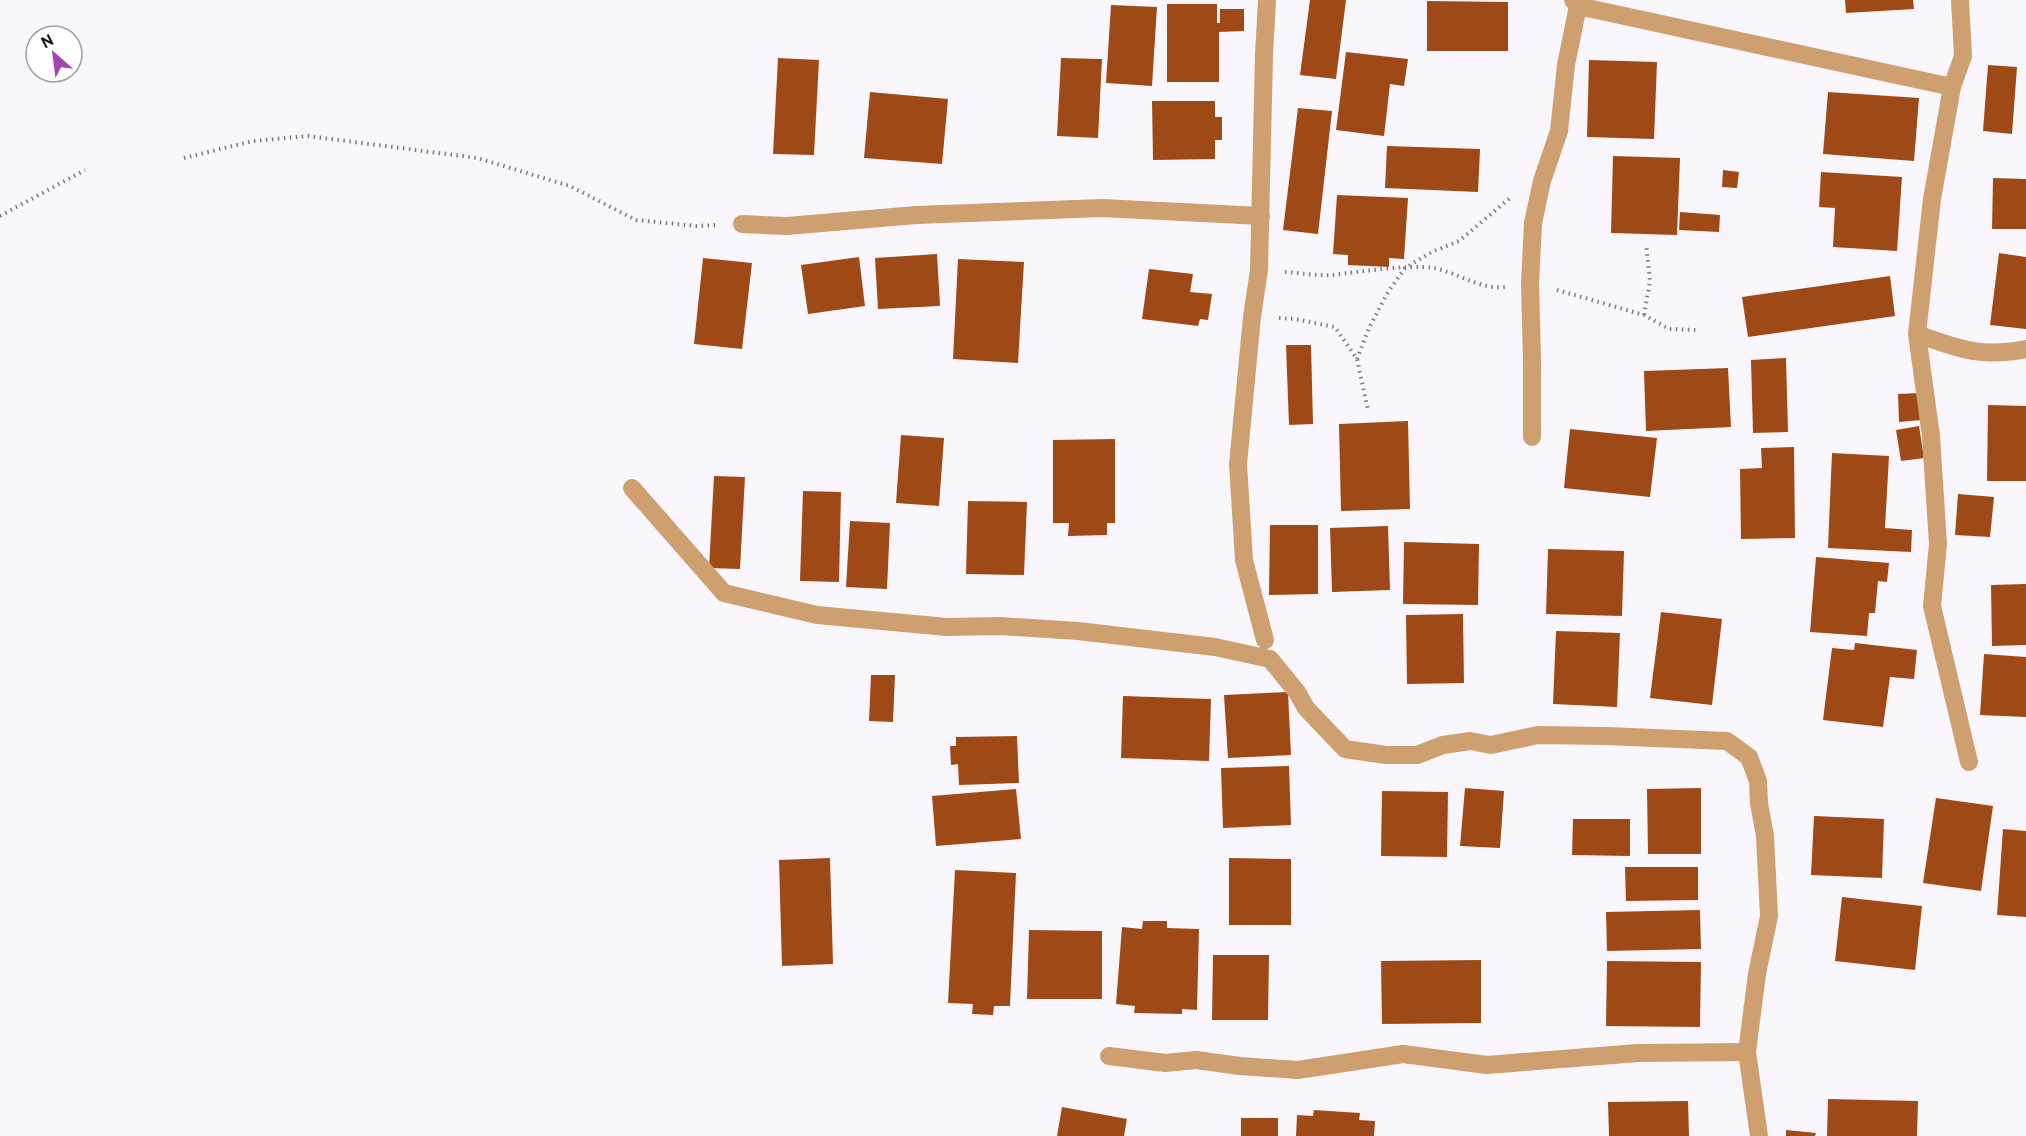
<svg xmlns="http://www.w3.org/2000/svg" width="2026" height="1136" viewBox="0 0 2026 1136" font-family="Overpass,sans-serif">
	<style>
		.building { fill: #9f4a16 }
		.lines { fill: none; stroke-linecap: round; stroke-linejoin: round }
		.path { stroke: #7d7980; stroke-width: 4; stroke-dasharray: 1.5 4.5; stroke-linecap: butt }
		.minor { stroke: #cea06f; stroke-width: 18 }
	</style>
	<rect width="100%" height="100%" fill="#faf6fe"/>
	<g class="building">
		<path d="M1310,0H1346L1336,79L1300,75Z"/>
		<path d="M1845,0H1913L1914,9L1846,13Z"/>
		<path d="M1427,1L1508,2V51H1427Z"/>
		<path d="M1167,4H1217V23H1220V9H1244V31L1219,32V82H1167Z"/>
		<path d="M1111,5L1157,7L1152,86L1106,83Z"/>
		<path d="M1346,52L1408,59L1404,86L1390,84L1384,136L1336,130Z"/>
		<path d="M778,58L819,60L814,155L773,154Z"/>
		<path d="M1061,58L1102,59L1098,138L1057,136Z"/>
		<path d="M1589,60L1657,62L1654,139L1587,137Z"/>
		<path d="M1988,65L2017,67L2012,134L1983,131Z"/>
		<path d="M870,92L948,99L942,164L864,158Z"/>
		<path d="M1828,92L1919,98L1914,161L1823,154Z"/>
		<path d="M1152,101H1215V117H1222V140H1215V159L1153,160Z"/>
		<path d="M1298,108L1332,111L1318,234L1283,230Z"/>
		<path d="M1387,146L1480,149L1478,192L1385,188Z"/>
		<path d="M1613,156L1680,158L1677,235L1611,233Z"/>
		<path d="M1723,170L1739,172L1737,188L1722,187Z"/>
		<path d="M1821,172L1902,177L1897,251L1833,247L1835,208L1819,207Z"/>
		<path d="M1993,178L2026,179V229H1992Z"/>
		<path d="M1337,195L1408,198L1404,259L1389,258V267L1348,265V255L1333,254Z"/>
		<path d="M1680,212L1720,215L1719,232L1679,230Z"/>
		<path d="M1999,253L2026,257V329L1990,325Z"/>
		<path d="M937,254L940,306L878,309L875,258Z"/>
		<path d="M859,257L865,306L808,314L801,265Z"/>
		<path d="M703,258L752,263L742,349L694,344Z"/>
		<path d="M958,259L1024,262L1018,363L953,359Z"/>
		<path d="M1149,269L1193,274L1190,292L1212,294L1208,320L1200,319L1198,326L1142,319Z"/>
		<path d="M1890,276L1895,316L1748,337L1742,297Z"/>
		<path d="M1286,345H1311L1313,424L1289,425Z"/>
		<path d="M1786,358L1788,432L1753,433L1751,360Z"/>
		<path d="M1728,368L1731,427L1646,431L1644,371Z"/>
		<path d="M1920,393L1921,420L1899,422L1898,394Z"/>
		<path d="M1988,405L2026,406V481H1987Z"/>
		<path d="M1408,421L1410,509L1341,511L1339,424Z"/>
		<path d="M1919,426L1924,458L1901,461L1896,430Z"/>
		<path d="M1570,429L1657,438L1650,497L1564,488Z"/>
		<path d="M901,435L944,438L939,506L896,503Z"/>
		<path d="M1115,439V523H1107V535L1068,536L1069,523H1053V440Z"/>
		<path d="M1794,447L1795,538L1741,539L1740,469L1762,468L1761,448Z"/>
		<path d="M1832,453L1889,456L1885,528L1912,530L1911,552L1828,548Z"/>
		<path d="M714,476L745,477L740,569L709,568Z"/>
		<path d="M803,491L841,492L839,582L800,581Z"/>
		<path d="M1958,494L1994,497L1990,537L1955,535Z"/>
		<path d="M968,501L1027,502L1024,575L966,574Z"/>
		<path d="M850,521L890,523L887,589L846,587Z"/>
		<path d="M1270,525H1318V594L1269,595Z"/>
		<path d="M1388,526L1390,590L1332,592L1330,528Z"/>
		<path d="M1404,542L1479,544L1478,605L1403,604Z"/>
		<path d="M1548,549L1624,551L1622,616L1546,614Z"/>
		<path d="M1816,557L1889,563L1887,582L1878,581L1875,613H1869L1867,636L1810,632Z"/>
		<path d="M2026,584V645L1992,646L1991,585Z"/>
		<path d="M1661,612L1722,619L1712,705L1650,698Z"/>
		<path d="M1463,614L1464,683L1407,684L1406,615Z"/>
		<path d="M1556,631L1620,633L1617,707L1553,704Z"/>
		<path d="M1855,643L1917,650L1914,679L1890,677L1883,727L1823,720L1832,648L1854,650Z"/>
		<path d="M1984,654L2026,657V717L1980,715Z"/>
		<path d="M871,675H895L893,722L869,721Z"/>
		<path d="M1288,692L1291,755L1228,758L1224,695Z"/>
		<path d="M1123,696L1211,699L1209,761L1121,758Z"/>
		<path d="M1017,736L1019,783L959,785L958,764L951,765L950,746H956V737Z"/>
		<path d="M1289,766L1291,825L1223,828L1221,768Z"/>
		<path d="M1465,788L1504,791L1500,848L1460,846Z"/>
		<path d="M1701,788V854H1648L1647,789Z"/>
		<path d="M1016,789L1021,839L936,846L932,796Z"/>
		<path d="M1382,791L1448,792L1447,857L1381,856Z"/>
		<path d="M1936,798L1993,806L1981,891L1923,883Z"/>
		<path d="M1814,816L1884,819L1882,878L1811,875Z"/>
		<path d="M1573,819H1630V856L1572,855Z"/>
		<path d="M2003,829L2026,831V917L1997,915Z"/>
		<path d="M830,858L833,964L782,966L779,860Z"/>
		<path d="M1229,858L1291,859V925H1229Z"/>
		<path d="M1625,867H1698V900L1626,901Z"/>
		<path d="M955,870L1016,873L1010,1006H994L993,1015L972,1014L973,1004L948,1003Z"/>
		<path d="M1842,897L1922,906L1915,970L1835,961Z"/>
		<path d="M1700,910L1701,949L1607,951L1606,912Z"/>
		<path d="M1143,921H1167V928L1199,929L1197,1010L1182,1009V1014L1134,1013L1135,1006L1116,1004L1122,927L1142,929Z"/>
		<path d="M1029,930L1102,931V999H1027Z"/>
		<path d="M1213,955H1269L1268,1020H1212Z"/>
		<path d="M1481,960V1023L1382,1024L1381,961Z"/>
		<path d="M1607,961L1701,962L1700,1027L1606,1026Z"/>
		<path d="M1828,1099L1918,1101L1917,1136H1827Z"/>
		<path d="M1688,1101L1689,1136H1609L1608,1102Z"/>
		<path d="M1062,1107L1127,1119L1124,1136H1057Z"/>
		<path d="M1314,1110L1360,1113L1359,1120L1375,1121L1374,1136H1296L1297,1115L1313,1116Z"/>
		<rect x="1241" y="1118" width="37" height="18"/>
		<path d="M1786,1130L1816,1133L1815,1136H1786Z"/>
	</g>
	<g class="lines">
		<g class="path">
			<path d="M184,158L253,141L308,136L477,158L570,186L636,220L696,226L717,225"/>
			<path d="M0,216L85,170"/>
			<path d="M1285,272C1301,273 1317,276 1332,275C1360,272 1407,264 1434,268C1458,273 1481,290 1505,287"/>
			<path d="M1557,290L1644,315L1669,329L1696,330"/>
			<path d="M1644,315L1650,281L1646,244"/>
			<path d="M1279,318L1295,319L1335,327L1357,359L1368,410"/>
			<path d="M1357,359L1369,328L1388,292L1405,268L1432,252L1459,241L1510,198"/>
		</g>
		<g class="minor">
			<path d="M1573,0L1578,6L1952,87"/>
			<path d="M1960,0L1963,56L1952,87L1932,199L1917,334L1931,436L1938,544L1932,606L1969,762"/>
			<path d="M742,224L787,226L916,215L1102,208L1261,216"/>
			<path d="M1917,334C1959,349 1981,358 2026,349"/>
			<path d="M1532,437V360L1530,284L1533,223L1542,181L1559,131L1566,65L1578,6"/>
			<path d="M632,488L724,593L817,615L947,627L1000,626L1078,631L1215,647L1270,659L1297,692L1306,708L1345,749L1386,755H1417L1443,745L1470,741L1491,745L1538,735L1606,736L1727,741L1749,757L1758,781L1759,803L1765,836L1769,916L1757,974L1747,1052L1759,1136"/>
			<path d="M1265,640L1244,560L1238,464L1252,317L1259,270L1264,55L1267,0"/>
			<path d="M1109,1056L1165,1063L1196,1060L1240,1066L1298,1070L1403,1054L1487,1065L1638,1053L1747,1052"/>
		</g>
	</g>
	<g transform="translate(54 54) rotate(332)"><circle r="28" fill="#ffffff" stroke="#a09fa1" stroke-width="1.5"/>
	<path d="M0-4.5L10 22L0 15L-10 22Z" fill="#a245af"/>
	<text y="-9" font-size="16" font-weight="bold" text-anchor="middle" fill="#120e15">N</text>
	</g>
</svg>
